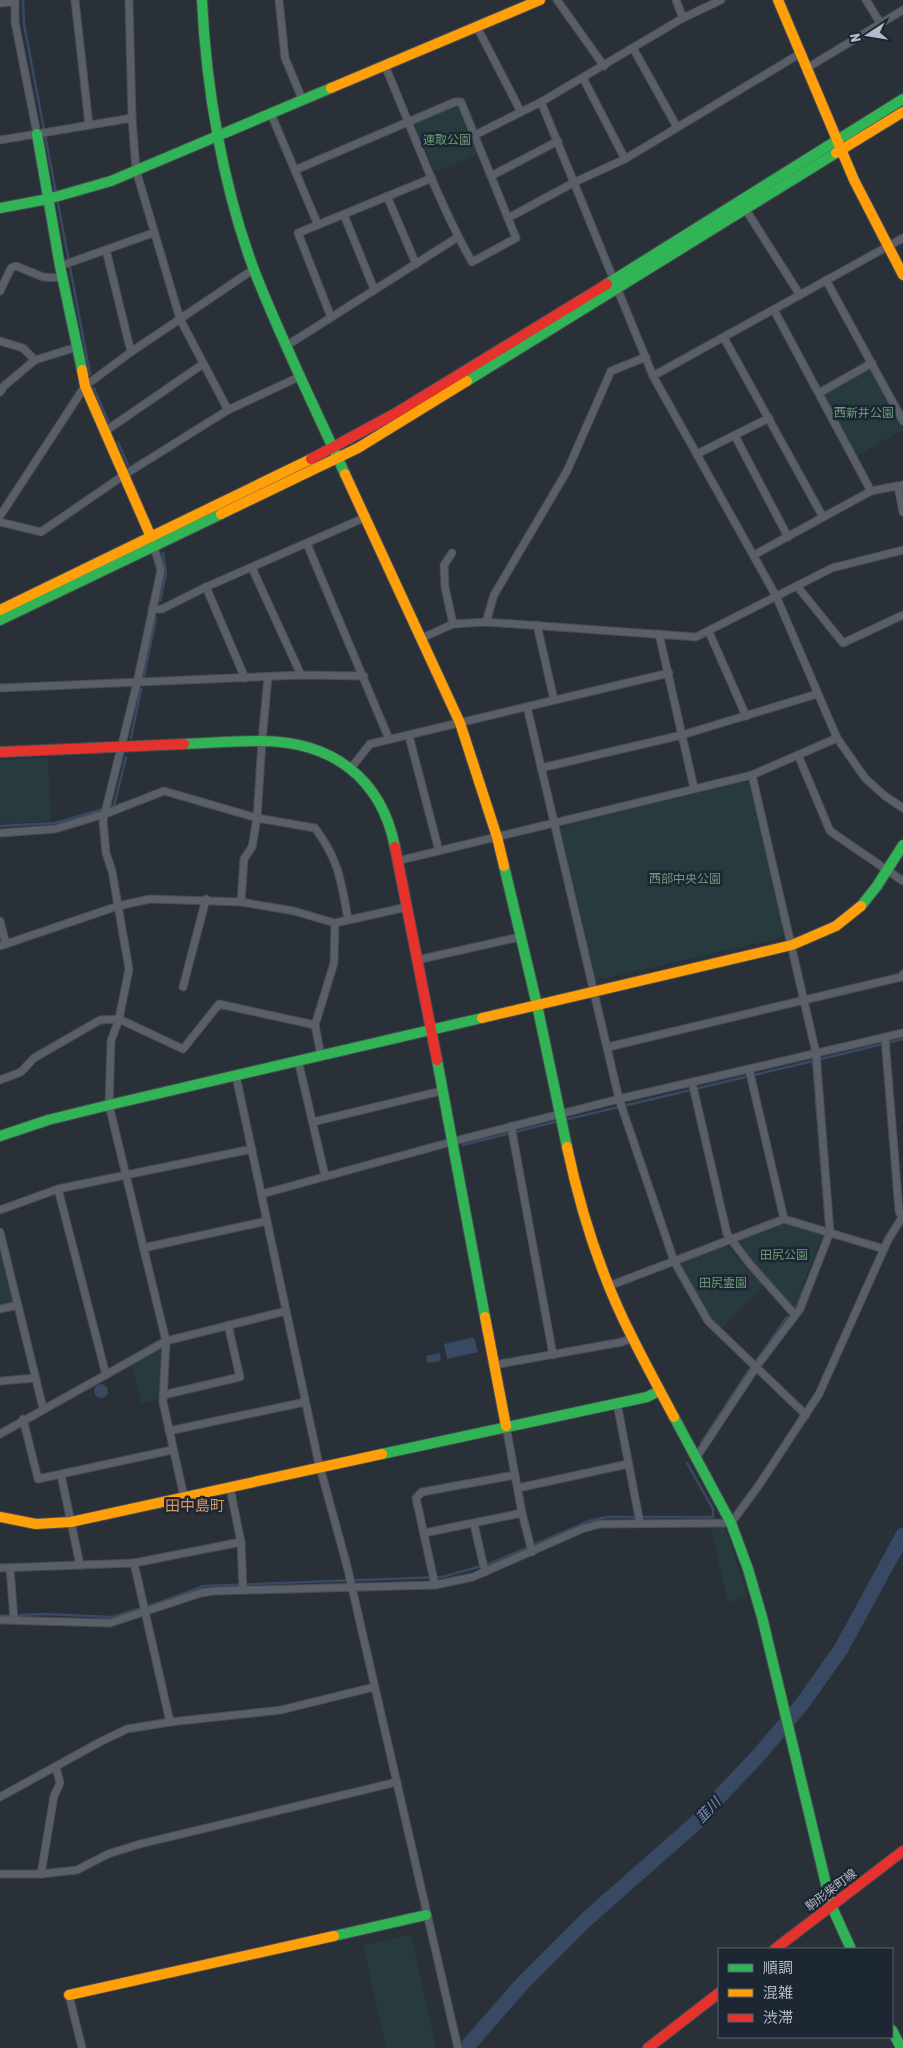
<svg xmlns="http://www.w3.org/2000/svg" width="903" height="2048" viewBox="0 0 903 2048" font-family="'Asap Condensed','Noto Sans JP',sans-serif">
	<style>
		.green { fill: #273a3e }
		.water { fill: #384963 }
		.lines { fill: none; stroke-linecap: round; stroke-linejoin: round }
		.stream { stroke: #384963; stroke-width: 2.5 }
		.river { stroke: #384963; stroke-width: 15 }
		.street-casing { stroke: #484c53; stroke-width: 9 }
		.fast-casing { stroke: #484c53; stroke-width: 12 }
		.slow-casing { stroke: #484c53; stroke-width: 12 }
		.jam-casing { stroke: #484c53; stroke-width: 12 }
		.street { stroke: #5a5e66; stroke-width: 7 }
		.fast { stroke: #30b455; stroke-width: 10 }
		.slow { stroke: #ff9f0a; stroke-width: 10 }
		.jam { stroke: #e5322d; stroke-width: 10 }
		.labels { text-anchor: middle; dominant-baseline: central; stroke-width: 5; stroke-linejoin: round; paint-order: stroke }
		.park-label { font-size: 12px; fill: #6b9a76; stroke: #1d2633 }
		.street-label { font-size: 12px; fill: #b4bcc9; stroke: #1d2633 }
		.water-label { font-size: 14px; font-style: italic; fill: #7c92b1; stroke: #1d2633 }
		.quarter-label { font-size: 15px; fill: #d59563; stroke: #1d2633 }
	</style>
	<rect width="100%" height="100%" fill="#2a3038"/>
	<g class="green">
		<path d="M454,105L459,107L478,154L435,172L415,125L416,122Z"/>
		<path d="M868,368L871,369L903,430L857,456L825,395L826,391Z"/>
		<path d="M48,758L51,821L0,824V760Z"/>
		<path d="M746,781L749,783L785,934L783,937L598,980L595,978L561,830L564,826Z"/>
		<path d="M787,1223L823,1234L794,1306H791L737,1245L740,1240Z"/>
		<path d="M724,1246L728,1247L763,1286L721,1329L711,1319L682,1266L683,1262Z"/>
		<path d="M0,1249L12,1300L11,1303L0,1306Z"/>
		<path d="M158,1351L163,1353L161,1399L141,1403L132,1365Z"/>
		<path d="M725,1528L748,1597L728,1602L711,1529Z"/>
		<path d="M411,1934L436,2048H386L363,1945Z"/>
	</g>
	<g class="water">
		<path d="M474,1337L478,1352L447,1359L444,1344Z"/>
		<path d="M440,1353L441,1361L427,1363L426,1356Z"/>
		<circle cx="101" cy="1391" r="7"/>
	</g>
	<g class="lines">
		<g class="stream">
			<path d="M23,0L24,24L56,193"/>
			<path d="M57,198L90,374"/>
			<path d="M94,388L108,421"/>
			<path d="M118,442L128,465"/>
			<path d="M160,601L166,574L163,553"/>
			<path d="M144,676L156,618"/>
			<path d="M131,738L141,689"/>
			<path d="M0,826L55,823L114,806L126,757"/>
			<path d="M817,1060L903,1039"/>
			<path d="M813,1062L826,1225"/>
			<path d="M564,1120L813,1061"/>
			<path d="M463,1145L559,1121"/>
			<path d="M796,1307L805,1286"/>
			<path d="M757,1360L787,1317"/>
			<path d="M701,1443L749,1370"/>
			<path d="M20,1615L43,1614L112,1617L155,1604L204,1586L442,1577L489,1564L589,1521L607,1517H713V1509L687,1463"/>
			<path d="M0,1616L10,1615"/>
		</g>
		<path class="river" d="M466,2048L522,1984L588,1918L698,1821L721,1795L758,1756L802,1704L841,1649L903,1535"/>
		<defs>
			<g id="street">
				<path d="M15,0V22L37,134"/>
				<path d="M75,0L89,125"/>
				<path d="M129,0L132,118L136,170L180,319L228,410"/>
				<path d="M279,0L285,58L303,101"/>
				<path d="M557,0L604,66"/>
				<path d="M676,0L683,18"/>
				<path d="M866,0L881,24"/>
				<path d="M0,3L15,2"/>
				<path d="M477,27L521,112"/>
				<path d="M633,48L677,127"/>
				<path d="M807,68L903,10"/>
				<path d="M583,78L625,159"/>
				<path d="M541,102L653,376L776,596L837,738L865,778L885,796L903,808"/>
				<path d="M271,114L318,225"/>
				<path d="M475,135L541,102L683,18L721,0"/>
				<path d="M0,140L132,118"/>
				<path d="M295,170L455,102H461L516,238L472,262C437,200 413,131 385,66"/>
				<path d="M491,176L558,141"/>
				<path d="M387,196L416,264"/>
				<path d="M746,210L800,295"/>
				<path d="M344,215L374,289"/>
				<path d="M508,218L575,182L625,159L801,53"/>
				<path d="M106,250L131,352"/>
				<path d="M60,266L153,233"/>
				<path d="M826,280L903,421"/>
				<path d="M0,291L11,268L16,266L43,277L63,278"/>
				<path d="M774,310L871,491"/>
				<path d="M331,317L298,233L432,178"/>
				<path d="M724,338L823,517"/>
				<path d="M0,341L23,348L35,360"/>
				<path d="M286,346L458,237"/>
				<path d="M653,376L903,238"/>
				<path d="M0,392L4,386L35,360L77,347"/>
				<path d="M819,393L872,363"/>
				<path d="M104,432L203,364"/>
				<path d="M735,436L788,537"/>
				<path d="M697,454L769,418"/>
				<path d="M898,486L903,512"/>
				<path d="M0,516L85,386L131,352L254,269"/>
				<path d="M0,522L41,532L124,475L228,410L301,376"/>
				<path d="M307,544L389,739"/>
				<path d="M154,547L161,570L137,683L103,821L106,853L112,871L129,969L119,1019L111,1041L109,1105L166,1341L163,1402L184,1497"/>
				<path d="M452,553L444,565L445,587L453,624"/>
				<path d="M754,555L871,491L903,485"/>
				<path d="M252,568L301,675"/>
				<path d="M797,586L843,643L903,615"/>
				<path d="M206,587L245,678"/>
				<path d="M152,609H162L206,587L366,517"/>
				<path d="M486,622L494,595L567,471L611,371L646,357"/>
				<path d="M537,625L554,700"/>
				<path d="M709,632L746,716"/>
				<path d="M659,634L694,788"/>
				<path d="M422,638L453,624L486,622L696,637L832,568L903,550"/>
				<path d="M0,688L301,675L364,676"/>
				<path d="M527,707L619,1099L674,1261L708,1321L806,1415"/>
				<path d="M409,736L439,851"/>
				<path d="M798,755L830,831L903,881"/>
				<path d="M351,768L370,744L669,673"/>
				<path d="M541,768L682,735L817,694"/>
				<path d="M0,833L55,829L105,814L164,791L257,818L315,828C339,860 341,881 348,919"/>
				<path d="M397,861L752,775L837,738"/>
				<path d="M241,902L244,859L252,847L257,818L262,741L268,677"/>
				<path d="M0,921L6,944"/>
				<path d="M0,946L118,906L150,899L241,902L294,911L335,923L407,907"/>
				<path d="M417,960L520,937"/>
				<path d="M183,987L206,899"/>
				<path d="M885,1038L899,1211L902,1217"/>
				<path d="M608,1047L901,977L903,974"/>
				<path d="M321,1056L315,1025L334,963L335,923"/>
				<path d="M298,1060L325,1176"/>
				<path d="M749,1069L784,1219"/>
				<path d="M236,1076L318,1460L347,1566L458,2048"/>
				<path d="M0,1080L21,1072L34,1058L100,1020L119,1019L183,1049L219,1004L315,1025"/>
				<path d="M692,1082L727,1234L749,1263L795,1315"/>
				<path d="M313,1122L441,1091"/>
				<path d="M511,1126L553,1355"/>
				<path d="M58,1189L106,1375"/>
				<path d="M262,1194L451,1142L619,1099L903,1033"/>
				<path d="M0,1210L58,1189L252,1149"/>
				<path d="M0,1232L43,1408"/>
				<path d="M143,1248L267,1221"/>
				<path d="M609,1286L784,1219L884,1249"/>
				<path d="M0,1309L18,1305"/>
				<path d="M494,1365L622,1342L632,1338"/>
				<path d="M0,1381L36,1378"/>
				<path d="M163,1395L240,1377L228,1325"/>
				<path d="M617,1403L640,1523"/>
				<path d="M23,1419L38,1479L172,1450"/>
				<path d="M506,1426L522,1513L532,1552"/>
				<path d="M169,1431L305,1402"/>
				<path d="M0,1434L166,1341L286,1311"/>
				<path d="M696,1458L756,1367L800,1309L830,1232L816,1053L752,775"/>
				<path d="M61,1475L80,1565"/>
				<path d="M230,1488L241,1542L243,1590"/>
				<path d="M518,1488L628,1464"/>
				<path d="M474,1524L485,1572"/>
				<path d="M424,1533L522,1513"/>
				<path d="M134,1563L170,1722"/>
				<path d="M0,1568L134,1563L241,1542"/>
				<path d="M10,1568L14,1619"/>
				<path d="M435,1585L416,1498L422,1492L515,1475"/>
				<path d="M0,1620L110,1623L201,1593L214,1591L435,1585L473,1577L582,1529L600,1524L731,1523L759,1485L819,1394L888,1240L903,1216"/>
				<path d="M0,1797L100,1742L127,1729L170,1722L281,1710L374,1687"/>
				<path d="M0,1874H41L77,1870L108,1854L140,1844L397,1782"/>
				<path d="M41,1874L54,1796L60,1783L56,1767"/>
				<path d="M69,1995L82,2048"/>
			</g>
			<g id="fast">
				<path d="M202,0C206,88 223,187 254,270C281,339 314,406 345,474"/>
				<path d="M37,134L60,266L82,370"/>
				<path d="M0,208L48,199L111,181L331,88"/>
				<path d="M607,284L903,99"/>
				<path d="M467,381L836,153"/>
				<path d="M0,620L221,514"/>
				<path d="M184,744C209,743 235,741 260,741C331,741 381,777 395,847"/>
				<path d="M504,866L537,1005L567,1147"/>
				<path d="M861,906L877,886L903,845"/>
				<path d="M437,1060L485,1317"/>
				<path d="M0,1136L48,1120L109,1105L482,1018"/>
				<path d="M674,1417L731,1523L748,1569L762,1617L831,1905L851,1949"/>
				<path d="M382,1454L647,1397L659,1391"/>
				<path d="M334,1936L426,1915"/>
				<path d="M892,2030L901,2048"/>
			</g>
			<g id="slow">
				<path d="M778,0L854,180L903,275"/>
				<path d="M331,88L540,0"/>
				<path d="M836,153L903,112"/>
				<path d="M82,370L85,386L151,537"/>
				<path d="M345,474L460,723L497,837L504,866"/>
				<path d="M221,514L358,448L467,381"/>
				<path d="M0,610L311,459"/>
				<path d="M482,1018L792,945L836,926L861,906"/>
				<path d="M567,1147C581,1213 602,1279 633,1339C646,1365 660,1391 674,1417"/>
				<path d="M485,1317L506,1426"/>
				<path d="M0,1517L36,1524L71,1522L382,1454"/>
				<path d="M69,1995L334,1936"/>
			</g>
			<g id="jam">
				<path d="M311,459L396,413L607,284"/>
				<path d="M0,752L184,744"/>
				<path d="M395,847L437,1060"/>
				<path d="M775,1949L903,1851"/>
				<path d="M648,2048L719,1993"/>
			</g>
		</defs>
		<use href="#street" class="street-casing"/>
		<use href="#fast" class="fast-casing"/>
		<use href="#slow" class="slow-casing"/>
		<use href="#jam" class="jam-casing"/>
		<use href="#street" class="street"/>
		<use href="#fast" class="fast"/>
		<use href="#slow" class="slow"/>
		<use href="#jam" class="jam"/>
	</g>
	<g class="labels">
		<g class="park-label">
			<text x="447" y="140">連取公園</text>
			<text x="864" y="413">西新井公園</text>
			<text x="685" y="879">西部中央公園</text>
			<text x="784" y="1255">田尻公園</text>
			<text x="723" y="1283">田尻霊園</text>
		</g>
		<g class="street-label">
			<text transform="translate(831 1890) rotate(-37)">駒形柴町線</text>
		</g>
		<g class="water-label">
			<text transform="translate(708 1810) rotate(-47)">韮川</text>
		</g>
		<g class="quarter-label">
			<text x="195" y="1505">田中島町</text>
		</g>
	</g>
	<rect x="718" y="1948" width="175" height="90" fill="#1d2633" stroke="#59626f"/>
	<rect x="728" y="1964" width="25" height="8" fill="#30b455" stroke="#59626f"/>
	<text x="763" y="1973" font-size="15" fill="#b4bcc9">順調</text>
	<rect x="728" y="1989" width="25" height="8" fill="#ff9f0a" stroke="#59626f"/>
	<text x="763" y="1998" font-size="15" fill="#b4bcc9">混雑</text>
	<rect x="728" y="2014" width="25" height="8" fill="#e5322d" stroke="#59626f"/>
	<text x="763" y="2023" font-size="15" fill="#b4bcc9">渋滞</text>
	<g transform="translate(868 35) rotate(258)" stroke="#1d2633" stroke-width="4" paint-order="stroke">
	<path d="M0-4L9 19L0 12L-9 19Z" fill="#b4bcc9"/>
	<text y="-8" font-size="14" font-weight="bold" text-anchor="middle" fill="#b4bcc9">N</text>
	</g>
</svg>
